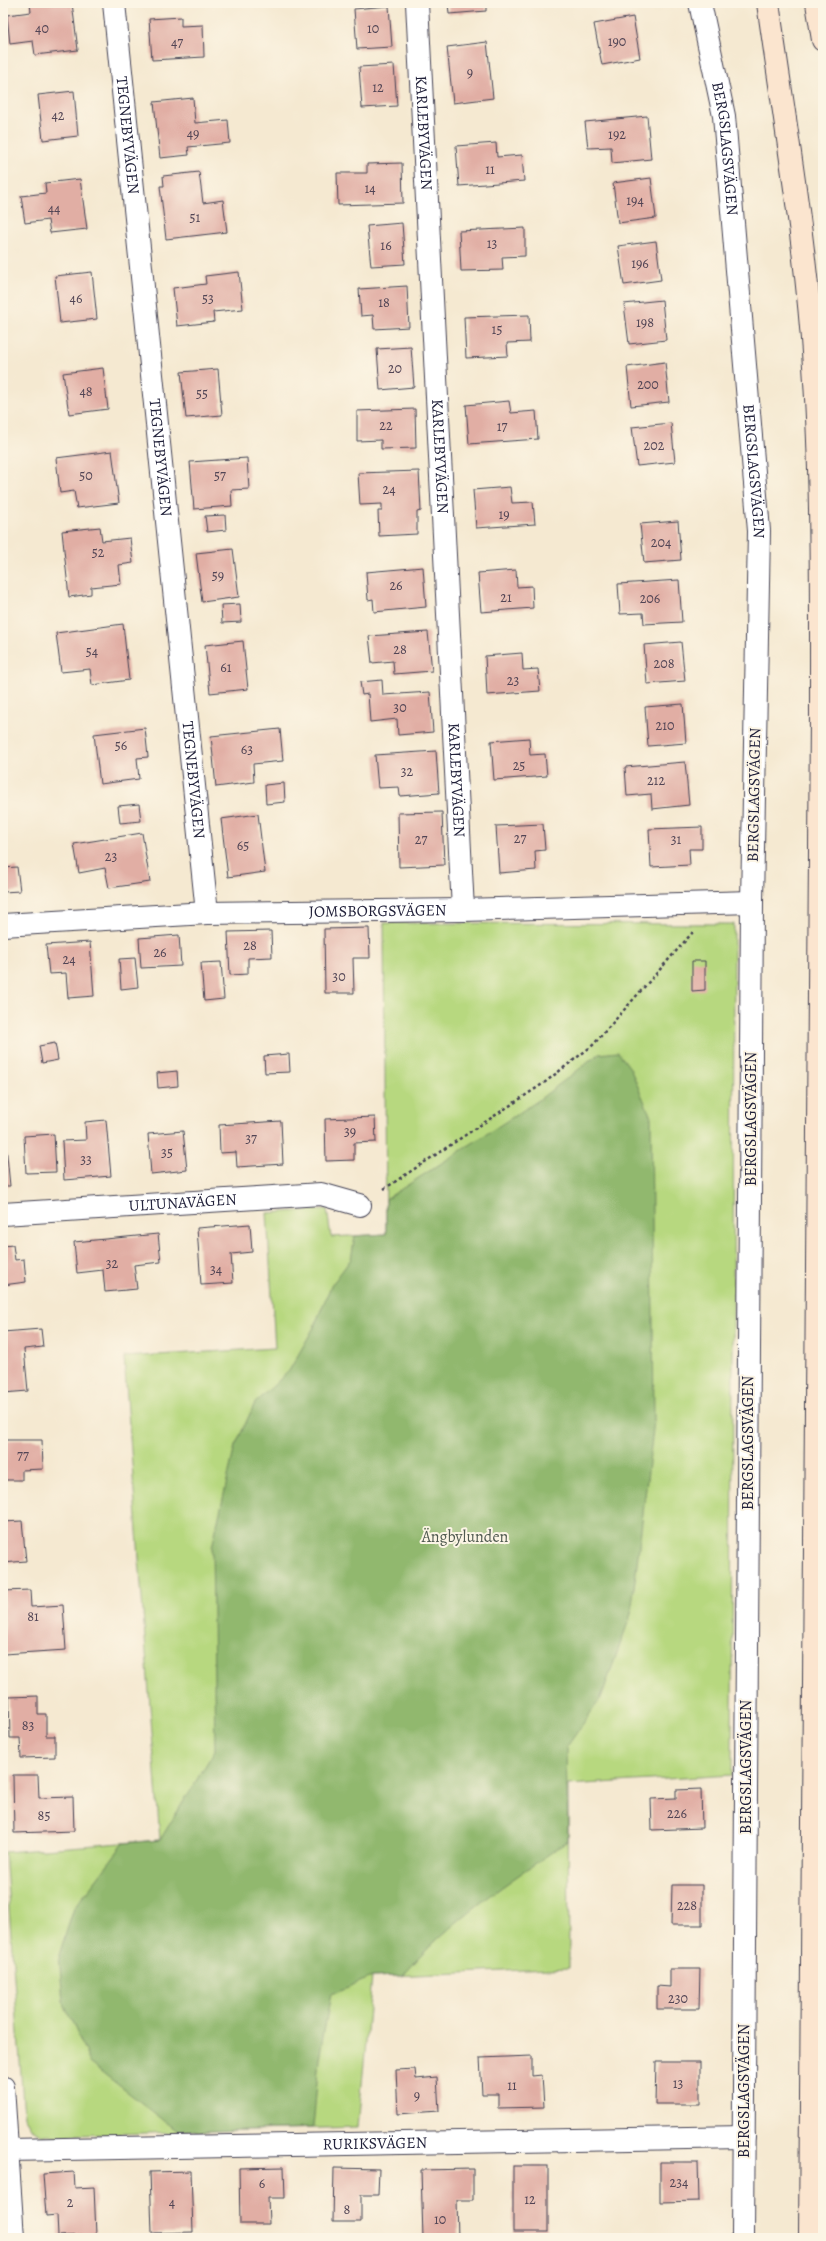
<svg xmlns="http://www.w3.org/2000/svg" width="826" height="2241" viewBox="0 0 826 2241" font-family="Alegreya,serif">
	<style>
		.green { fill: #b7d87f; stroke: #6c7d5d }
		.forest { fill: #91b86e; stroke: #5a6d54 }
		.building { fill: #e1aea4 }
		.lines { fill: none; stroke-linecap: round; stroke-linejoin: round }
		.minor-casing { stroke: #424052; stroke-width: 24 }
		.secondary-casing { stroke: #424052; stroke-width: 24 }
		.path { stroke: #424052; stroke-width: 2.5; stroke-dasharray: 3 3; stroke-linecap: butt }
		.minor { stroke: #fff; stroke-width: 22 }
		.secondary { stroke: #fbe5cf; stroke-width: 22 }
		.labels { text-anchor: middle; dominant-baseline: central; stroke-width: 4; stroke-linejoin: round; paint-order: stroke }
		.number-label { font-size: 14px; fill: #524555 }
		.street-label { font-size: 16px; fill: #22223b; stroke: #fcf5e5 }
		.park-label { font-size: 16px; fill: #4f594f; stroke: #fcf5e5 }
	</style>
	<rect width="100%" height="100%" fill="#fcf5e5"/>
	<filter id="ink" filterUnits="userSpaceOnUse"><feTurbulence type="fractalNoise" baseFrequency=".025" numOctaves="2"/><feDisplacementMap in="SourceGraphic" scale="8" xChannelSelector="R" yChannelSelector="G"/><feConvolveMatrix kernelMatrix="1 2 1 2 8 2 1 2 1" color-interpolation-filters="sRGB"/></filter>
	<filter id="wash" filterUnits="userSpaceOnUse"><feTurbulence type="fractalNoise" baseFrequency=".012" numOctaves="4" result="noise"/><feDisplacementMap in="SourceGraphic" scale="16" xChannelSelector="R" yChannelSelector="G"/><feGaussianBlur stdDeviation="0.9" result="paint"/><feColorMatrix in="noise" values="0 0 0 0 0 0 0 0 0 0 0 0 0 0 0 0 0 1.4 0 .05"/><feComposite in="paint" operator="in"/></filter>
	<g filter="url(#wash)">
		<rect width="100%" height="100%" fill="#f5e9d1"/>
		<path class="green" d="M384,923L734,924L732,1775L568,1785L569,1968L372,1977L358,2127L43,2136L32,2130L24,2117L5,1852L160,1840L124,1357L275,1348L267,1213L327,1209L331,1237L386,1234Z"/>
		<path class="forest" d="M618,1052L630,1068L651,1117L654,1421L631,1614L601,1698L566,1748L568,1841C509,1882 448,1921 403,1976L372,1977L331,1994L319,2059L313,2128L179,2132L90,2063L63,2001L59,1955L74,1908L124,1843L160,1840L215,1750L212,1547L235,1446L255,1403L289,1371L313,1329L331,1286L351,1259L355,1236L386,1234V1199L536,1102L599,1054Z"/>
		<g id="blocks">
			<g class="building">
				<path d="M30,3H72L78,50L35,55L33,41L10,44L7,15L31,12Z"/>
				<path d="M448,3H486V11L449,14Z"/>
				<path d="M389,6L392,47L357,49L354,9Z"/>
				<path d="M181,17V26L203,25L204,57L152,60L149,19Z"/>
				<path d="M633,17L640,58L602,65L594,24Z"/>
				<path d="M487,42L493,98L453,103L447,47Z"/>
				<path d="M394,65L397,106L362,108L359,67Z"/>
				<path d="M74,91L78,136L43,140L38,95Z"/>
				<path d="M193,98L195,123L228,120L230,143L188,147L189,155L160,158L154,102Z"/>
				<path d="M647,116L651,159L612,163L611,147L588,148L585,122Z"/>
				<path d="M496,143L497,157L522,155L524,181L459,186L456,146Z"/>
				<path d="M402,163L403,203L338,205L337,173H367V164Z"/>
				<path d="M199,172L203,203L223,200L227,232L166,239L160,186H164L163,176Z"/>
				<path d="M651,178L656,218L618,223L613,183Z"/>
				<path d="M80,179L87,229L50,233L48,220L25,223L21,196L46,193L45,183Z"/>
				<path d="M402,223L405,264L371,266L367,226Z"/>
				<path d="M525,228V256L502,257L503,270L461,271L459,231Z"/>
				<path d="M656,241L661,280L624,285L618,246Z"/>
				<path d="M92,272L97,319L60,323L55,276Z"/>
				<path d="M239,272L243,309L213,312L214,322L177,326L173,288L206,284L205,276Z"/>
				<path d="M407,286L409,327L374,329L373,315L361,316L359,289Z"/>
				<path d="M662,300L666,340L629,344L624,304Z"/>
				<path d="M529,315L530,342L507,343L508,356L466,358L464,317Z"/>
				<path d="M411,347L414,387L380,390L377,349Z"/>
				<path d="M665,362L669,402L631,406L627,367Z"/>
				<path d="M103,368L108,409L69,414L63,373Z"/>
				<path d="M218,369L222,415L186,418L181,372Z"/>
				<path d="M509,401L511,413L536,411L538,439L469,444L466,405Z"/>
				<path d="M415,409L416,448L381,449V440L357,441V411Z"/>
				<path d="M671,423L675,462L637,466L632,427Z"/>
				<path d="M112,451L119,503L77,508L74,491L60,493L56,458Z"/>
				<path d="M247,458L249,489L231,490L232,506L194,509L190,462Z"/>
				<path d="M419,471L421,511L417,512V534L379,536L378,511H382V504L360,505L358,473Z"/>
				<path d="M510,487L512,503L533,502L535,524L476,528L473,490Z"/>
				<path d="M225,515L226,530L207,532L205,516Z"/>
				<path d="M678,521L681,560L644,563L640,524Z"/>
				<path d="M100,527L102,541L130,538L133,563L119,565L121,584L91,587V594L69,597L62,531Z"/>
				<path d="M233,549L239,597L202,602L196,553Z"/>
				<path d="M423,567L426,607L374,612L373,599L368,600L366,572Z"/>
				<path d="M516,570L517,587L532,586L533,608L481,612L478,573Z"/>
				<path d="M679,580L682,622L644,624L643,613L620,614L618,584Z"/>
				<path d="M240,604L241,622L222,623L221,605Z"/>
				<path d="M123,624L129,680L92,685L90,669L61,672L56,633Z"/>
				<path d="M428,632L432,671L394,674L393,661L372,663L369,636Z"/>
				<path d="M243,641L248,689L210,693L205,645Z"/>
				<path d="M681,642L685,681L647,684L644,645Z"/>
				<path d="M522,653L523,670L538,669L540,691L487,695L485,656Z"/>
				<path d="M382,680L383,695L430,692L433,732L398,735L397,719L370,722L368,694L362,695L360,682Z"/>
				<path d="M683,704L686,743L648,746L645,707Z"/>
				<path d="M145,728L148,757L137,758L139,779L100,784L94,734Z"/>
				<path d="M280,729L283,761L253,764L254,782L216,787L211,736Z"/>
				<path d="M529,738L530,755L545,754L547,776L494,780L491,741Z"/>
				<path d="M436,751L439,793L400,796L399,787L378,788L375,755Z"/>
				<path d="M685,762L689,805L652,809L651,794L627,796L625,767Z"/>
				<path d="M284,783L285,802L266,804L265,785Z"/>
				<path d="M139,804L141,821L120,823L118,806Z"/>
				<path d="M442,812L444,865L399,867L398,813Z"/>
				<path d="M258,814L265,872L228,877L221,819Z"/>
				<path d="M543,824L545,850L535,851L536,870L499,873L496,826Z"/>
				<path d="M702,827V849H689L690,865L651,867L649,829Z"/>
				<path d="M142,833L150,882L109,888L105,868L79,873L74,844Z"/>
				<path d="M17,867L20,891L3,892V868Z"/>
				<path d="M369,928L370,958H353L354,993H325L324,929Z"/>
				<path d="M271,931L272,957L248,958V974L230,975L228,932Z"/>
				<path d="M179,935L181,966L141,968L139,938Z"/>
				<path d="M90,942L94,996L68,998L66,973L49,974L46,945Z"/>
				<path d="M135,958L138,987L121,989L119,959Z"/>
				<path d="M692,961H705V990L692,991Z"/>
				<path d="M221,962L224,999L204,1001L201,963Z"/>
				<path d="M55,1043L58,1060L42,1063L39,1046Z"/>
				<path d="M289,1054L290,1072L265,1073L264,1056Z"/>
				<path d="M177,1071L178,1086L158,1088L157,1073Z"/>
				<path d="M375,1117L376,1142L354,1143V1160L326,1161L325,1119Z"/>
				<path d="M106,1120L111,1176L64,1180L62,1141L86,1140L85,1122Z"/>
				<path d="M281,1121L283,1164L237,1167L236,1152L220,1153L219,1125Z"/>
				<path d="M183,1131L187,1170L151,1174L148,1134Z"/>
				<path d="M54,1134L56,1172L26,1173L24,1136Z"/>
				<path d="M3,1145H6L10,1186H3Z"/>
				<path d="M250,1224L252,1252L231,1254L233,1283L201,1285L197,1228Z"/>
				<path d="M158,1234L161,1262L134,1265L137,1289L105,1292L103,1270L77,1273L74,1242Z"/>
				<path d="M13,1245L15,1260L24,1259L26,1282L3,1285V1246Z"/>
				<path d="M41,1329L43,1347L24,1349L28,1391L3,1393V1332Z"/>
				<path d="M3,1440H42L43,1469L22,1470V1480H3Z"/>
				<path d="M22,1521L26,1561L3,1563V1522Z"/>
				<path d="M30,1590L31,1607L63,1605L66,1650L4,1654L3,1591Z"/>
				<path d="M38,1696V1714H46V1736H55V1757L21,1758L20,1738H10L9,1697Z"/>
				<path d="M13,1775H38L39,1798L73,1797L74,1831L14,1833Z"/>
				<path d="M701,1789L702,1828L652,1830L651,1799L676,1798V1790Z"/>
				<path d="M672,1885H702V1925H671Z"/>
				<path d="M670,1969H700L699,2009H657V1986L670,1987Z"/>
				<path d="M532,2056V2076L542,2075L544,2107L498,2108V2094H482L480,2058Z"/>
				<path d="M656,2062H700V2104H655Z"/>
				<path d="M415,2069L416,2079L437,2077L439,2111L398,2114L396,2070Z"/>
				<path d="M660,2162H698L699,2201L660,2202Z"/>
				<rect x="513" y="2166" width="35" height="66"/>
				<path d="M284,2167L285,2198H268L269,2224H240L239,2168Z"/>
				<path d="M334,2168L379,2169L378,2195H361V2222H333Z"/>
				<path d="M473,2169V2200H457L458,2238H423L421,2170Z"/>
				<path d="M191,2171L193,2232L152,2233L150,2172Z"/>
				<path d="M74,2172L75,2188L94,2187L96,2235L58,2236L57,2215L46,2216L43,2174Z"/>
			</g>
		</g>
	</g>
	<g filter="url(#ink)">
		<use href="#blocks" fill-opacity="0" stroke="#424052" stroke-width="1"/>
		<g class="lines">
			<defs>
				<g id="minor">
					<path id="s1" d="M114,3L207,913"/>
					<path id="s2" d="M417,3L463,910"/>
					<path id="s3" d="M700,3L724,116L759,531L752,902L743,2238"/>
					<path id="s4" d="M3,925L207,913L463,910L752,902"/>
					<path id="s5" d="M3,1214L321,1194L360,1205"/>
					<path d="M3,2087L13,2238"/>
					<path id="s6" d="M7,2150L744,2137"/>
				</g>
				<g id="secondary">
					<path d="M768,3C785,123 806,244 814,366C822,481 821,597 821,713L810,2238"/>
					<path d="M817,3L823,40"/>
				</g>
			</defs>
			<use href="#minor" class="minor-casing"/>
			<use href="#secondary" class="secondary-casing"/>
			<path class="path" d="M384,1189L544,1083L593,1045L693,932"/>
			<use href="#minor" class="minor"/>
			<use href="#secondary" class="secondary"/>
		</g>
	</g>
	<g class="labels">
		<g class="number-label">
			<text x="42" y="28">40</text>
			<text x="373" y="28">10</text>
			<text x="617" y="41">190</text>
			<text x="177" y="42">47</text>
			<text x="470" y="72">9</text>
			<text x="378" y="87">12</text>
			<text x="58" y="115">42</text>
			<text x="193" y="133">49</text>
			<text x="617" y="134">192</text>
			<text x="490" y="169">11</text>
			<text x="370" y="188">14</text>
			<text x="635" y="200">194</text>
			<text x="54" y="208">44</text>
			<text x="195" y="217">51</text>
			<text x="492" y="243">13</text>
			<text x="386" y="245">16</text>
			<text x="640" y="263">196</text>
			<text x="76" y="298">46</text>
			<text x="208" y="298">53</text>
			<text x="384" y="302">18</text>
			<text x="645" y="322">198</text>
			<text x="497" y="329">15</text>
			<text x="395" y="368">20</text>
			<text x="648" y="384">200</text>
			<text x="86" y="391">48</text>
			<text x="202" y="393">55</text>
			<text x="386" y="425">22</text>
			<text x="502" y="426">17</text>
			<text x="654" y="445">202</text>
			<text x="86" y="475">50</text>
			<text x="220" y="475">57</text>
			<text x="389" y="489">24</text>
			<text x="504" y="514">19</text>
			<text x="661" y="542">204</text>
			<text x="98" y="552">52</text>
			<text x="218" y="575">59</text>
			<text x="396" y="585">26</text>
			<text x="506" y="597">21</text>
			<text x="650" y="598">206</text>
			<text x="400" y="649">28</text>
			<text x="92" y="651">54</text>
			<text x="664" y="663">208</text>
			<text x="226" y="667">61</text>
			<text x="513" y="680">23</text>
			<text x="400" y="707">30</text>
			<text x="665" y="725">210</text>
			<text x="121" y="745">56</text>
			<text x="247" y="749">63</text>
			<text x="519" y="765">25</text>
			<text x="407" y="771">32</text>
			<text x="656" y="780">212</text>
			<text x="520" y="838">27</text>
			<text x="421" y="839">27</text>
			<text x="676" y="839">31</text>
			<text x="243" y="845">65</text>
			<text x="111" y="856">23</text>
			<text x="250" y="945">28</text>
			<text x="160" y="952">26</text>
			<text x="69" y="959">24</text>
			<text x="339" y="976">30</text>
			<text x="350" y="1131">39</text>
			<text x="251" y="1138">37</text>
			<text x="167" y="1152">35</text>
			<text x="86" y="1159">33</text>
			<text x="112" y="1263">32</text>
			<text x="216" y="1269">34</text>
			<text x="23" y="1455">77</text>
			<text x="33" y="1616">81</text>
			<text x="28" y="1725">83</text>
			<text x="677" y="1813">226</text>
			<text x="44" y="1815">85</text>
			<text x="687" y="1905">228</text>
			<text x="678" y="1998">230</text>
			<text x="678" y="2083">13</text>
			<text x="512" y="2085">11</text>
			<text x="417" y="2095">9</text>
			<text x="679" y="2182">234</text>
			<text x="262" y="2183">6</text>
			<text x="530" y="2199">12</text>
			<text x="70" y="2202">2</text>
			<text x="172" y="2202">4</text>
			<text x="347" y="2209">8</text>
			<text x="440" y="2219">10</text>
		</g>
		<g class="street-label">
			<text stroke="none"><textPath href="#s2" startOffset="130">KARLEBYVÄGEN</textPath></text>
			<text stroke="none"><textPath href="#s1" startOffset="133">TEGNEBYVÄGEN</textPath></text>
			<text stroke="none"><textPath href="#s3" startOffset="148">BERGSLAGSVÄGEN</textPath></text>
			<text stroke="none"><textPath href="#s2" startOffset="454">KARLEBYVÄGEN</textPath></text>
			<text stroke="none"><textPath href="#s1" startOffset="457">TEGNEBYVÄGEN</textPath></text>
			<text stroke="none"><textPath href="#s3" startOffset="472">BERGSLAGSVÄGEN</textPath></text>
			<text stroke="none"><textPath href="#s1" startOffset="781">TEGNEBYVÄGEN</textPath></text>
			<text stroke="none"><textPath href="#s2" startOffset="778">KARLEBYVÄGEN</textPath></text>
			<text transform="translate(754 795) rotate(-89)">BERGSLAGSVÄGEN</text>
			<text stroke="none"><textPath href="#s4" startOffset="375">JOMSBORGSVÄGEN</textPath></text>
			<text transform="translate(751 1119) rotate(-90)">BERGSLAGSVÄGEN</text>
			<text stroke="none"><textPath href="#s5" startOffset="180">ULTUNAVÄGEN</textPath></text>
			<text transform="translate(748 1443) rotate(-90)">BERGSLAGSVÄGEN</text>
			<text transform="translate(746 1767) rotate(-90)">BERGSLAGSVÄGEN</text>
			<text transform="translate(744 2091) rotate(-90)">BERGSLAGSVÄGEN</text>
			<text stroke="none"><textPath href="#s6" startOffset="368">RURIKSVÄGEN</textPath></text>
		</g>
		<g class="park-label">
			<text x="465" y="1537">Ängbylunden</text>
		</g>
	</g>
	<rect width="826" height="2241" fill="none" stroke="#fcf5e5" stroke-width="16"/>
</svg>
